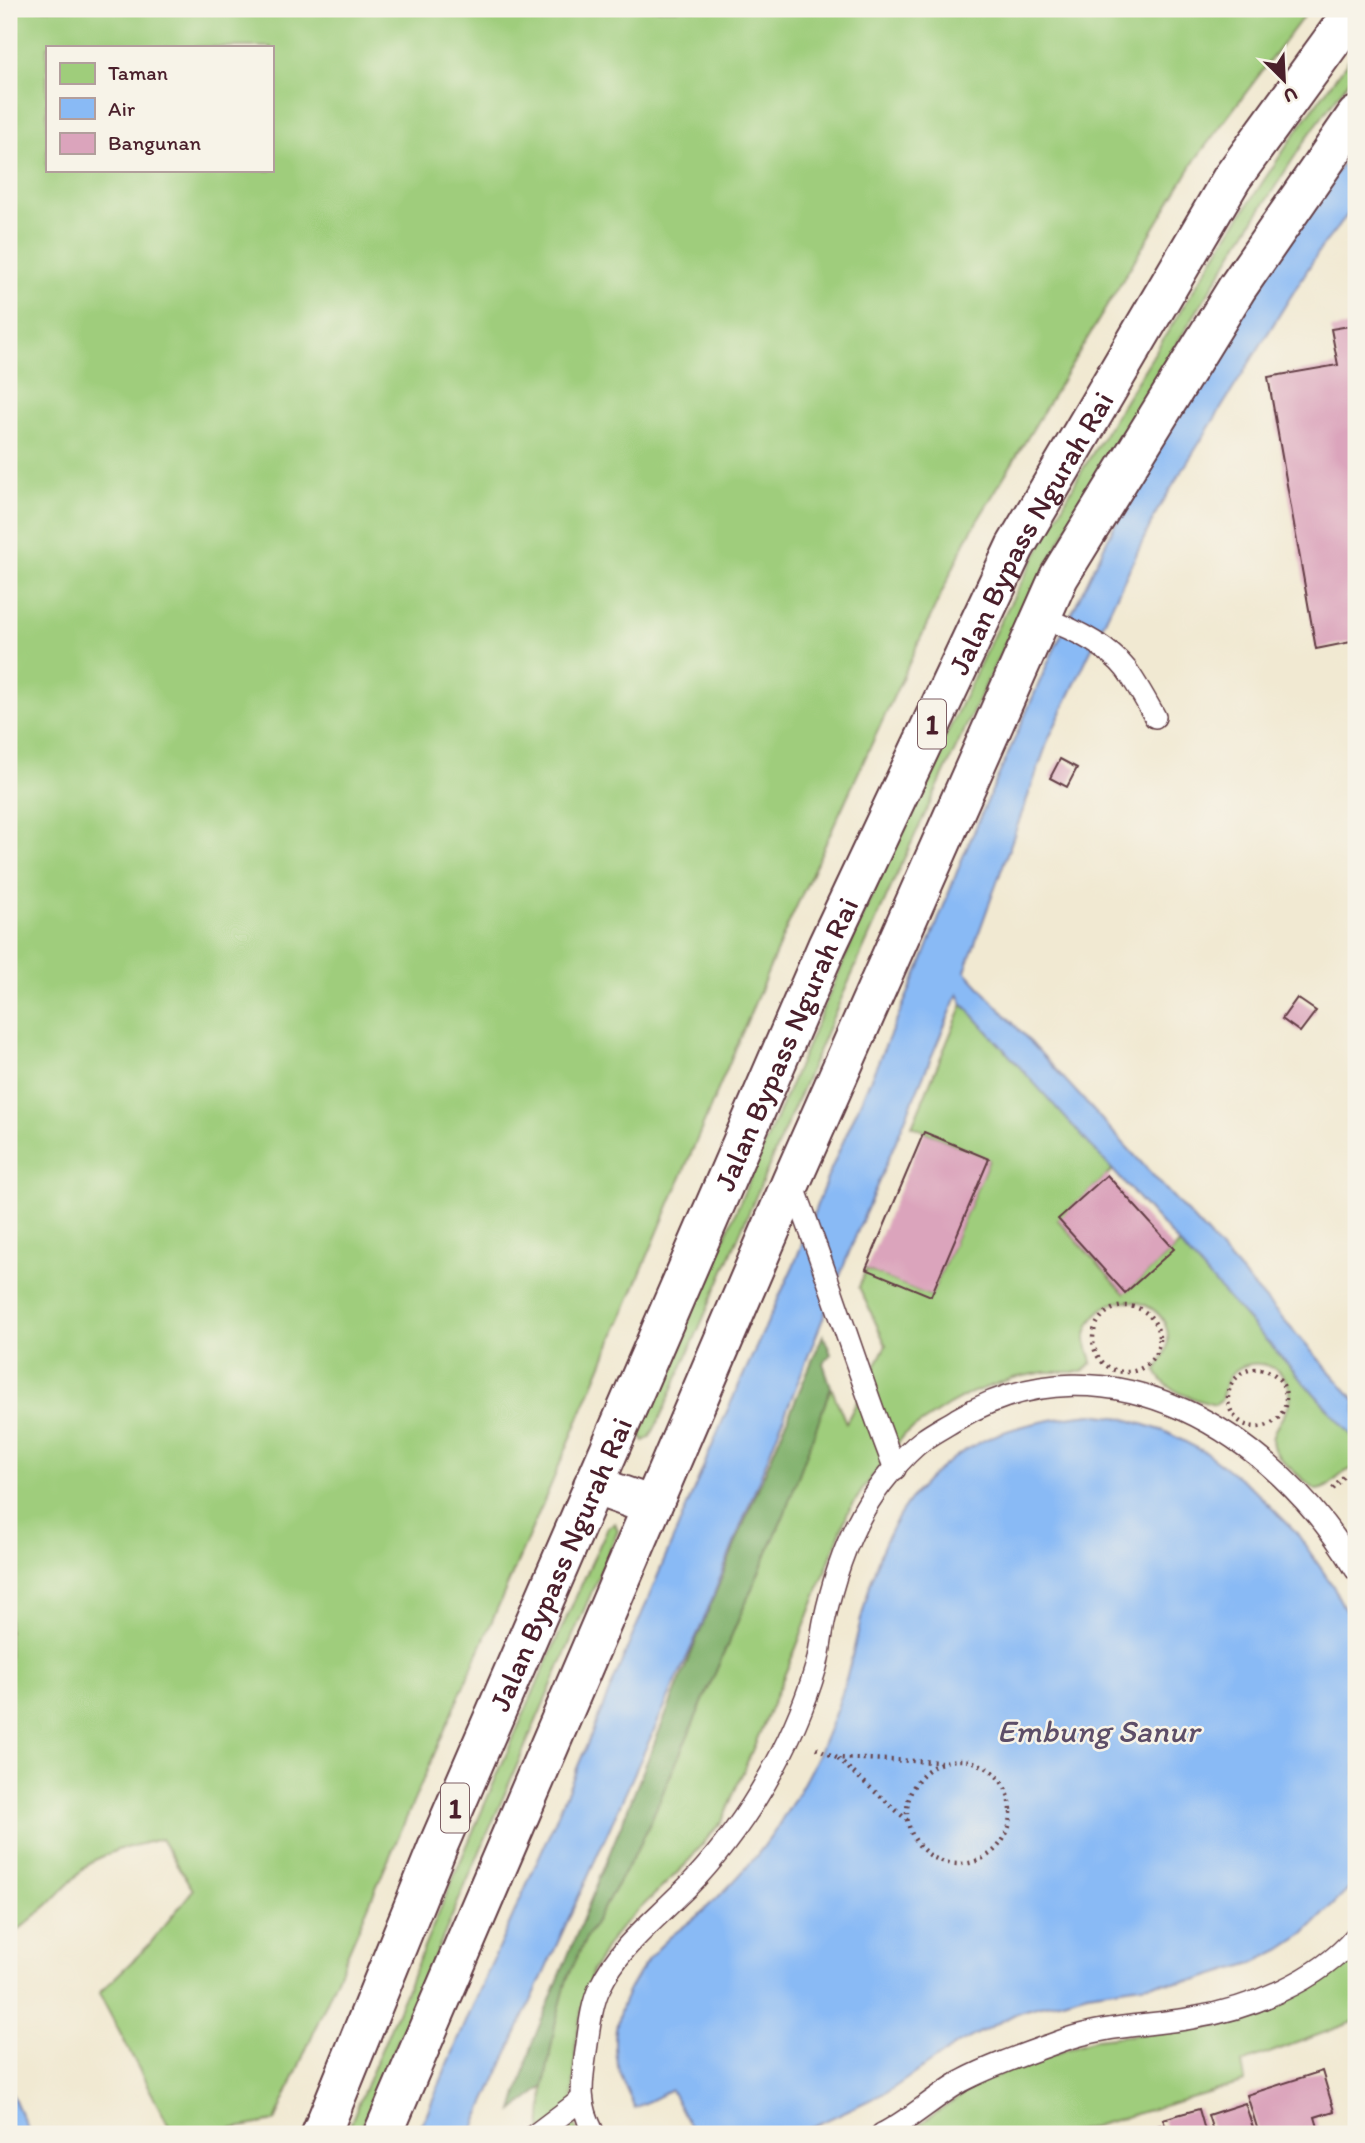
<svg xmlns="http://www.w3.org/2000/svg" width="1365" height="2143" viewBox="0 0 1365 2143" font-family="Itim,sans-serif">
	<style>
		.green { fill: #9fcd7b; stroke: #747653; stroke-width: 2; fill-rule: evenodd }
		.forest { fill: #7fb06b; stroke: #64684b; stroke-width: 2 }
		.water { fill: #89baf5; stroke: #6a6c90; stroke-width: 2 }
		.building { fill: #dba4bc }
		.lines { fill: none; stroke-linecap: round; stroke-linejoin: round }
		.lane-casing { stroke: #633d44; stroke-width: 24 }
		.highway-casing { stroke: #633d44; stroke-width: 42 }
		.path { stroke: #633d44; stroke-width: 4.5; stroke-dasharray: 2 5; stroke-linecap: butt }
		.lane { stroke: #fff; stroke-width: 21 }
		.highway { stroke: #fff; stroke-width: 38 }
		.labels { text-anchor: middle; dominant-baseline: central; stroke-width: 5; stroke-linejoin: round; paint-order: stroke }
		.shield { fill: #f7f3e8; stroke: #7e5f64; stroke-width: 2 }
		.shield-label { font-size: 28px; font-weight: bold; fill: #4a1f2b }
		.street-label { font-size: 30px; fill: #4a1f2b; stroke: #f7f3e8 }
		.water-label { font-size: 32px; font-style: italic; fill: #5d4e68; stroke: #f7f3e8 }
	</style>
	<rect width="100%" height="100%" fill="#f7f3e8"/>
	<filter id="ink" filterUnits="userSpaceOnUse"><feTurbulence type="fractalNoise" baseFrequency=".0143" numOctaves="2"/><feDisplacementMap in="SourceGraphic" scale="14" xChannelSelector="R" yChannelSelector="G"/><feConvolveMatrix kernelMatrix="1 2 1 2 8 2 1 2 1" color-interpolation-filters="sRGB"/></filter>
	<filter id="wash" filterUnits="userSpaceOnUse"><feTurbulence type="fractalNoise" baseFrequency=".00686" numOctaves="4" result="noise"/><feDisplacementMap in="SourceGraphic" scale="28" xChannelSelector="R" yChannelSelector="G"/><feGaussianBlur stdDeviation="1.57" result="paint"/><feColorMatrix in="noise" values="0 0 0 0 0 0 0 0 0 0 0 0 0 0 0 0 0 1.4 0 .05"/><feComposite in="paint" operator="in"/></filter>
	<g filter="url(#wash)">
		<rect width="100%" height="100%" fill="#f1e9d2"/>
		<g class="green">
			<path d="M9,9H1309L1195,160L967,538L786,929L550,1487L275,2121L202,2134H173L99,1993L148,1946L193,1890L161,1839L117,1850L90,1862L48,1905L9,1938ZM271,47V170H47V47Z"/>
			<path d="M1356,50V71L1308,136L1240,241L1095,477L1010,633L901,865L833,1017L662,1414L650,1437L644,1441L640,1434L888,858L997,628L1081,472L1227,236L1298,129Z"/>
			<path d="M963,1004L1113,1170L1058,1220L1124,1293L1180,1244L1356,1440V1468C1337,1471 1333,1489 1316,1490C1305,1481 1279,1461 1274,1449C1264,1426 1300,1412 1288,1384C1279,1362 1245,1356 1230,1376C1225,1383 1223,1393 1221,1401L1215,1405C1195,1400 1162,1390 1156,1370C1201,1309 1107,1272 1087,1331C1083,1342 1091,1352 1092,1363L1082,1372H1046L1013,1378L971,1393L949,1405L905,1434L865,1486L848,1512L796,1648L722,1821L685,1865L623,1925L607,1945L592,1972L582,2007L576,2040L572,2118L578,2134H541L544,2087L555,2025L567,1979L586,1938L641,1843L784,1515L831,1387L846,1423L886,1345L859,1287L866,1269L931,1296L989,1160L912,1126Z"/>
			<path d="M615,1523L618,1531L358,2134H346C431,1931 515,1727 608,1527Z"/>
			<path d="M1356,1952V2021L1242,2063L1245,2082L1067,2134H905L979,2084L1007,2071L1096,2039L1218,2026L1245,2018L1314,1986Z"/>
		</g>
		<path class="forest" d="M823,1335L831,1354L823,1363L831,1387L784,1515L641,1843L586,1938L567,1979L555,2025L544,2087L513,2111L534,2039L757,1491Z"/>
		<g class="water">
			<path d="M1356,145V204L1321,248L1157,511L1049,738L965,971L1206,1233L1356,1401V1440L963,1004L958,994L856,1235L702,1624L471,2134H418L478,1994L555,1821L723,1420L795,1262L828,1176L922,962L962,859L1050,658L1120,514L1221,332Z"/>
			<path d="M1091,1414L1123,1418L1164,1431L1205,1452L1251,1487L1296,1532L1333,1586L1356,1632V1878L1353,1885L1304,1934L1280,1950L1253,1963L1195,1981L1155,1983L1088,1993L1019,2012L956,2045L889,2091L799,2133L681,2134L691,2129L671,2090L635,2108C626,2089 616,2070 615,2048C613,2007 640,1963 670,1937C681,1928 693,1920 703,1911C731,1886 760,1855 780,1823C808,1779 832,1730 846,1679C865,1613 871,1541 920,1488C969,1435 1022,1422 1091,1414Z"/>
			<path d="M9,2087L30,2134H9Z"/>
		</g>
		<g id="blocks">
			<g class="building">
				<path d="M1356,325V641L1316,649L1268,377L1338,365L1331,329Z"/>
				<path d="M1060,759L1077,768L1067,787L1050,778Z"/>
				<path d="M1297,998L1316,1011L1300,1032L1282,1019Z"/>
				<path d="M924,1132L989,1159L931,1296L866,1269Z"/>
				<path d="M1107,1175L1174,1249L1125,1293L1058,1219Z"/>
				<path d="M1322,2071L1334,2111L1315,2117L1320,2134H1259L1247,2095Z"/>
				<path d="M1245,2103L1255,2134H1214L1208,2115Z"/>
				<path d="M1199,2109L1206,2134H1168L1163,2119Z"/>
				<path d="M1160,2125L1163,2134H1139V2132Z"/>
			</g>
		</g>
	</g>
	<g filter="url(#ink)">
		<use href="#blocks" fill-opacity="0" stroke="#633d44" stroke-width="2"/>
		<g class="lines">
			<defs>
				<g id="lane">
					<path d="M1041,617C1071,628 1106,644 1126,669C1137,684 1146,701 1155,717"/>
					<path d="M792,1182C829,1277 858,1374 895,1469"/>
					<path d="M536,2134L581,2100"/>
					<path d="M594,2134C578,2102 581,2086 586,2051C589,2031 591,2005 600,1987C618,1949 648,1926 677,1897C706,1870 730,1839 752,1805C778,1764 802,1715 816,1667C820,1653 821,1637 824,1622C832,1584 845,1544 864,1510C876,1488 903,1455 923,1440C934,1432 946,1426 957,1419C1109,1328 1276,1435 1356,1570"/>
					<path d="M882,2134C910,2120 934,2097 962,2081C992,2065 1028,2053 1061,2041C1104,2025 1148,2026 1192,2018C1249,2009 1319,1981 1356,1936"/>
				</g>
				<g id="highway">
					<path d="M593,1485L652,1506"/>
					<path id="s1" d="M321,2134L438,1846L827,946L1015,547L1232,178L1355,9"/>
					<path d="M383,2134L792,1180L1059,577L1237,288L1356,116"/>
				</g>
			</defs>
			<use href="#lane" class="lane-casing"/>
			<use href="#highway" class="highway-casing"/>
			<g class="path">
				<circle cx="1126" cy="1339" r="33"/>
				<circle cx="1257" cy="1398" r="29"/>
				<path d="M1333,1489L1345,1475L1356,1472"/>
				<path d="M816,1748L837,1758L941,1762"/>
				<path d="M838,1759L907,1820"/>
				<circle cx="959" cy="1812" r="52"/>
			</g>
			<use href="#lane" class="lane"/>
			<use href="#highway" class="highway"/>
		</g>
	</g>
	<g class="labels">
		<g class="shield">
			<rect x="918" y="699.5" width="28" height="49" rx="5"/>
			<rect x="441" y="1783.5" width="28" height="49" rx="5"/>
		</g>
		<g class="shield-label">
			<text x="932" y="724">1</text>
			<text x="455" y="1808">1</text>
		</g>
		<g class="street-label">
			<text stroke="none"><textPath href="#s1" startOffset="1752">Jalan Bypass Ngurah Rai</textPath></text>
			<text stroke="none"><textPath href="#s1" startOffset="1185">Jalan Bypass Ngurah Rai</textPath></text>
			<text stroke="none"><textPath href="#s1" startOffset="618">Jalan Bypass Ngurah Rai</textPath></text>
		</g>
		<g class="water-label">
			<text x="1098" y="1731">Embung Sanur</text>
		</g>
	</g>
	<rect width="1365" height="2143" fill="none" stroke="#f7f3e8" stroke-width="35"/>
	<rect x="46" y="46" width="228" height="126" fill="#f7f3e8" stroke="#b29e9c" stroke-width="2"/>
	<rect x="60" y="63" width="35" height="21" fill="#9fcd7b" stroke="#b29e9c" stroke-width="2"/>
	<text x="108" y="80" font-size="21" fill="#4a1f2b">Taman</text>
	<rect x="60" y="98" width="35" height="21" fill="#89baf5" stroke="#b29e9c" stroke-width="2"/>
	<text x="108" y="116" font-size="21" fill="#4a1f2b">Air</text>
	<rect x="60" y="133" width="35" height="21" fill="#dba4bc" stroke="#b29e9c" stroke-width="2"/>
	<text x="108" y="150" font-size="21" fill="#4a1f2b">Bangunan</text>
	<g transform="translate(1284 80) rotate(156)" stroke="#f7f3e8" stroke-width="5" paint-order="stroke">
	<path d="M0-5L12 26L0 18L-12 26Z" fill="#4a1f2b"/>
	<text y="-10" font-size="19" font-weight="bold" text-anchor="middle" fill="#4a1f2b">U</text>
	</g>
</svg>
